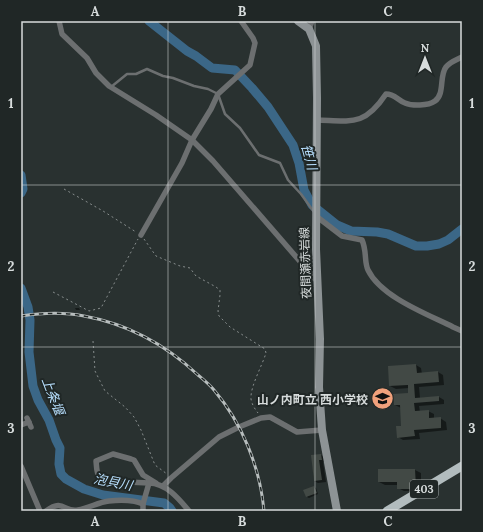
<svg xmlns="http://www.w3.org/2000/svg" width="483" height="532" viewBox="0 0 483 532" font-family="Lora,'Noto Sans JP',serif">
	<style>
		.shadow { fill: #0007 }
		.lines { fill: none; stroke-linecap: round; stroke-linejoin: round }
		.river { stroke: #3b6787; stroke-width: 9 }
		.building { fill: #424945 }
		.path { stroke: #888e8e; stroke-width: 1; stroke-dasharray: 2 3; stroke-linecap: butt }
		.service { stroke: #6c6f70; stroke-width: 2.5 }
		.minor { stroke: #6c6f70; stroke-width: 5.5 }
		.secondary { stroke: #8d9395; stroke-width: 8 }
		.trunk { stroke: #b2bcbe; stroke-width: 9 }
		.rail-casing { stroke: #b7bdbd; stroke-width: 3 }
		.rail { stroke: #202726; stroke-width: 1.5; stroke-dasharray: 4.5; stroke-linecap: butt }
		.grid { fill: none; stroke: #d7dcdc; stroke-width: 1; stroke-opacity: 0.55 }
		.labels { text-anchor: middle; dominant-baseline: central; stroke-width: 4; stroke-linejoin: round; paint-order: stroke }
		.shield { fill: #202726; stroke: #a0a6a5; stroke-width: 1 }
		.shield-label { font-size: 11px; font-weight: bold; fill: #d7dcdc }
		.street-label { font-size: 12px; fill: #d7dcdc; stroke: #202726 }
		.poi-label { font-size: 12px; font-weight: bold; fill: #d7dcdc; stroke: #202726; text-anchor: end }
		.water-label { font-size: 13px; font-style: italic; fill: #b7dffe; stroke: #202726 }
		.neatline { fill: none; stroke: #d7dcdc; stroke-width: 1.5 }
		.grid-label { font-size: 13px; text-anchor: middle; font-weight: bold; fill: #d7dcdc }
	</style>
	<rect width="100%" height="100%" fill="#293130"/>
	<g class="shadow">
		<path d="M75,308H79L80,310H76Z"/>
		<path d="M416,365L421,368L422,374L438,372L443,375L444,385L419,387L420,398L439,397L444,400V404L419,406L420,412L428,411L434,414V419L440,418L446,422L447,430L419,433L420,439L403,440L398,437L402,426L401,408L395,405L409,394V388L396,389L390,386Z"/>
		<path d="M321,455L325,457V462H323L326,482L318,483L314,481L312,456Z"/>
		<path d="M379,470H415L421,473V490L418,491H404L398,488V485H385L379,482Z"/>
		<path d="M314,487L316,488L318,494L309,498L307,497Z"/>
	</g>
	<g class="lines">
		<g class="river">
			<path d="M149,21L187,51L196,56L212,68L235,70L252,88L268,107L293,145L299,163L304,190L312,205L337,225L351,231L377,232L388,234L416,246H427L439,244L448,240L462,229"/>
			<path d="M21,175L23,189L21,193"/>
			<path d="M21,288L28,307L30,320L29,352L33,386L38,400L49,420L56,440L60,448L59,464L61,474L66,479L84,489L103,495L164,503L170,508L172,511"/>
		</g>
	</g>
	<g class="building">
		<path d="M416,364L417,373L438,371L439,382L414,384L415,398L439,396V401L414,403L415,411L429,410V418L441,417V428L414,430L415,436L397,438L396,426H401L400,405H394L393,394L408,393V385L389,386L388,366Z"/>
		<path d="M321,454L322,460H319L322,480L314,481L311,455Z"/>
		<path d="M378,469H415L416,487L412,489H397V482H378Z"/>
		<path d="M314,486L317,493L306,497L303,490Z"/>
	</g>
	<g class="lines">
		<g class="path">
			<path d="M64,189L103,211L136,232"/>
			<path d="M144,239L156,256L180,266L190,268L196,276L216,287L220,290V295L218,311L219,316L230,327L265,349L266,353C262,366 250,387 251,399C252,405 255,409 258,413"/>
			<path d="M53,292L89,311L101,308L138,239"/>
			<path d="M93,341L95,371L105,391L125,407L134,417L141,430L155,465L167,474"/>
		</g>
		<path class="service" d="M111,87L127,74H136L147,69L163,76L173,78L194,86L208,89L218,94L225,114L240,128L259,155L280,163L288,180L301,194L314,212"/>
		<g class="minor">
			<path d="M59,21L62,34L87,58L96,73L109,86L156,115L192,140L213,161L317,281"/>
			<path d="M309,29L312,21"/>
			<path d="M316,120C351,121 364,127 386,94C395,94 397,100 405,103C412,106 428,106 435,101C445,94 439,76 446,67C450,62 456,60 462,57"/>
			<path d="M316,216L342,236L362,240C367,251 364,262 368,270C381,297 427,314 453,327L462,331"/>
			<path d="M141,235L182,163L192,140L211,109L218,94L250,65L255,43L253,38L241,21"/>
			<path d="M27,418L31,427"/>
			<path d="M21,425L29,422"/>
			<path d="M21,466L40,511"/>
			<path d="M149,483L106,481C96,478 97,470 96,461L113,454L131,459L134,460L143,475L156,483"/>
			<path d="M163,486L171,478L219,437L239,427L261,418L270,417L297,432L322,430"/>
			<path d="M46,511C64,498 64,513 78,510C89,508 99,502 109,501C119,500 134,500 143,504"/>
			<path d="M143,511V504L149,483C166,483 179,499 189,511"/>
		</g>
		<path class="secondary" d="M298,21L309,29L316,46L317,98L316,249L320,339L319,387L322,430L337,511"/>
		<path class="trunk" d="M387,511L462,466"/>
		<defs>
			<path id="rail" d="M21,316C41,313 64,312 84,316C128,324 166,345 198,375C204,380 209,384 214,390C242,423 260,467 264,511"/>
		</defs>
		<use href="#rail" class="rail-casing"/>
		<use href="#rail" class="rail"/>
	</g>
	<path class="grid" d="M168,21V511M315,21V511M21,185H462M21,347H462"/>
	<defs>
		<symbol id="school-disc" viewBox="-11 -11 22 22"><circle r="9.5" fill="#f1a17c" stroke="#202726"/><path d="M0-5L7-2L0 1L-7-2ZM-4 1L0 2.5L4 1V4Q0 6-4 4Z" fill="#111"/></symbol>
	</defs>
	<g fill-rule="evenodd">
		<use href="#school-disc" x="370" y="386" width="25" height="25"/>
	</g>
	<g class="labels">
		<rect class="shield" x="410" y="480" width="28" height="18" rx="3"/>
		<g class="shield-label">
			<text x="424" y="489">403</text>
		</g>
		<g class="street-label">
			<text transform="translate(305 263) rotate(-92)">夜間瀬赤岩線</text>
		</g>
		<g class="poi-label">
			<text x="368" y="399">山ノ内町立 西小学校</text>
		</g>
		<g class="water-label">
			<text transform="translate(309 157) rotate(75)">笹川</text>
			<text transform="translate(53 396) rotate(69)">上条堰</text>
			<text transform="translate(113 482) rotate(11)">泡貝川</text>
		</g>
	</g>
	<rect width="483" height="532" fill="none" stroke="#202726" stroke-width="44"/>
	<g transform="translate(425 58)" stroke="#202726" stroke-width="3" paint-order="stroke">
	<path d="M0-3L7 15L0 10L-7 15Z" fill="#d7dcdc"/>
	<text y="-6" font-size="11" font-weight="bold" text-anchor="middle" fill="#d7dcdc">N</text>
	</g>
	<rect x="22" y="22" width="439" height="488" class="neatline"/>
	<g class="grid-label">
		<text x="95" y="16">A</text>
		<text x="242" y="16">B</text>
		<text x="388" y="16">C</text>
		<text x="11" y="108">1</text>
		<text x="472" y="108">1</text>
		<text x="11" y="271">2</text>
		<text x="472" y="271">2</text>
		<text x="11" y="433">3</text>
		<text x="472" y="433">3</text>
		<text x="95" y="526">A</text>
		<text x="242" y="526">B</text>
		<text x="388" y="526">C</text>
	</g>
</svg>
